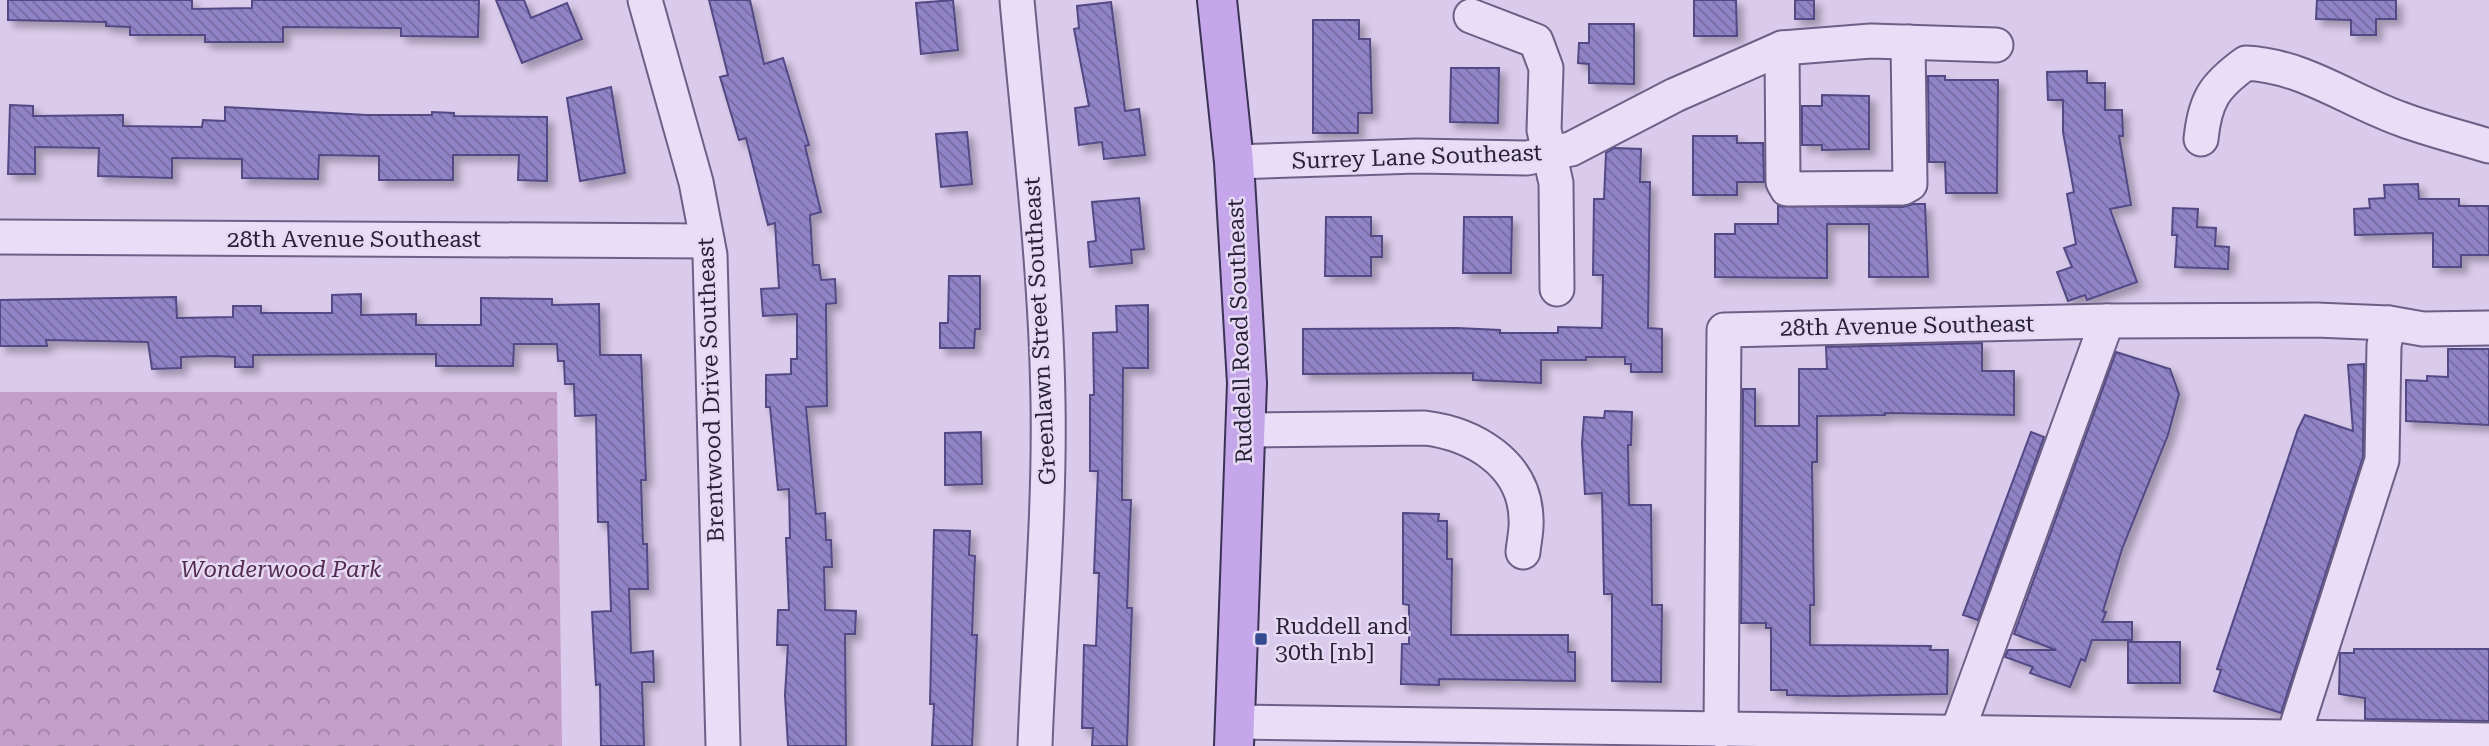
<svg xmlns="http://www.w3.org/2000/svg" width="2489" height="746" viewBox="0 0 2489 746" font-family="'Roboto Serif',serif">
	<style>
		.forest { fill: url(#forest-crowns) }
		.building { fill: url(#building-back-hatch); stroke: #524884; stroke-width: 2; filter: url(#shadow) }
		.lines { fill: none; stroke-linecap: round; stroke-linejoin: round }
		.minor-casing { stroke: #6c6087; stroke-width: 37 }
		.major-casing { stroke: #3b3355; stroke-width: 42 }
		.minor { stroke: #e9ddf7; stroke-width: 33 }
		.major { stroke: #c6a6ea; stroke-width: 38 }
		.poi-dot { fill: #354a91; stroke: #e6d9f3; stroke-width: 2.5 }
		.labels { text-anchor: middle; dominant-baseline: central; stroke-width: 5; stroke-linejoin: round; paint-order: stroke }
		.street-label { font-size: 23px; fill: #282239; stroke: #e6d9f3 }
		.park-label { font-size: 23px; font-style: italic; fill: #532a52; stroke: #e6d9f3 }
		.poi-label { font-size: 23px; fill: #282239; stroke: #e6d9f3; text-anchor: start }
	</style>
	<defs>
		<pattern id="forest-crowns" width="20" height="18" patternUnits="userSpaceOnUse" patternTransform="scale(1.75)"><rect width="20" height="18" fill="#c49fc9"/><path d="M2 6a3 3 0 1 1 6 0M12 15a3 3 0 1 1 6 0" fill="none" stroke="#9f81a4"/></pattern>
		<pattern id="building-back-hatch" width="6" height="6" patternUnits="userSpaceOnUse" patternTransform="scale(1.75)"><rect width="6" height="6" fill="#9083c6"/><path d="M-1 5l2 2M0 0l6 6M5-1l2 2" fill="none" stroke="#766ba2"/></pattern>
		<filter id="shadow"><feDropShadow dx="6" dy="6" stdDeviation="3.5" flood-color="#0004"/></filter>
	</defs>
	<rect width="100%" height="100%" fill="#dacaeb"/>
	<path class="forest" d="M0,392H557L562,746H0Z"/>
	<g class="building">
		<path d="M8,0H192V9L252,8V0H479L478,37L401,36V28L283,27V42H205V35H130V27L106,26V22L8,20Z"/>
		<path d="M496,0H524L531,18L567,3L582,39L522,63Z"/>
		<path d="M709,0H750L764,64L783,58L809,145L805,146L821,212L810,215L813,265H819L821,280L835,279L836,303L826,304L827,406L806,407L816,514L825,513L826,540H831L832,567H824L825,610L856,611L855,634H845L846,746H788L785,695L788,645H777L778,610H789L786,538H790L789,489L778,490L770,407H766V375L791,374V359H797V314L763,316L761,289L779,288L775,223L768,225L746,138L739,140L720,77L728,75Z"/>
		<path d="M953,0L958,50L921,54L916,3Z"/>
		<path d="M1694,0H1736L1737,36H1694Z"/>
		<rect x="1795" y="0" width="19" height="19"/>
		<path d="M2317,0H2396V19H2376V35H2351V20L2316,19Z"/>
		<path d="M1111,2L1125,111L1139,109L1145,155L1104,159L1102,142L1079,145L1075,108L1089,106L1074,29L1079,28L1077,6Z"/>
		<path d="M1313,20H1359V39H1370L1372,113H1358V133H1313Z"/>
		<path d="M1589,24H1634V84L1589,83V64L1578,63L1579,43H1589Z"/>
		<path d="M1451,68H1499L1498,123L1450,122Z"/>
		<path d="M2087,71V83H2105V110H2122L2123,136H2119L2131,205L2110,209L2137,282L2087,300L2085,295L2068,301L2057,272L2072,267L2064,248L2076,244L2067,194L2074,192L2063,132V100H2048L2047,72Z"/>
		<path d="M1928,76H1945V80H1998L1997,193H1946L1945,162H1929Z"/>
		<path d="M611,87L625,173L580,181L567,98Z"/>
		<path d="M1822,95L1869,96V149L1822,150V145H1802V106H1822Z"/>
		<path d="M10,105L33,106V116L123,115V126L202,127L203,120L225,121V107L366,115H432V112L454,113V116L547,117V181L518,180L519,155H453V180H379V156L319,155L318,179L242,178V159L172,158V178L98,176L99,148L35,147V174H8Z"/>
		<path d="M967,132L972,184L941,187L936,134Z"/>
		<path d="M1693,136H1737V143H1763L1764,182H1737V195H1693Z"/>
		<path d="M1614,148L1641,149L1640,182H1650L1648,328L1662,329V372H1631V364H1625V357H1586V360H1541V383L1473,380V373L1303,374V329L1457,328L1500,330V333H1558V327L1602,328L1603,275H1593L1594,199H1604L1606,153Z"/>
		<path d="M2418,184L2419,199H2459V206H2489V255H2461V267H2433V233L2355,235L2354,209L2370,208L2369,199L2385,198L2384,185Z"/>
		<path d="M1139,198L1144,249L1131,250L1132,263L1090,267L1088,242L1096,241L1092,202Z"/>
		<path d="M1913,204H1925L1928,277H1869V224H1827V278L1715,277V234H1735V224H1778V206L1903,207Z"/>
		<path d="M2173,208L2198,209L2197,227L2216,228L2215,246L2229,247L2228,269L2175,267L2177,235H2172Z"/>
		<path d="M1326,217H1371V236H1382V257H1371V276H1325Z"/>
		<path d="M1464,217H1512L1511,273H1463Z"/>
		<path d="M949,276H980V329H975L974,348H940V323H948Z"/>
		<path d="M361,294V315L416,314V325H481V298L552,299V305L599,304L600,355H641L646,480H641L643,544H647L648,589H629L631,653L653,651L654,682H642L644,746H601L600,684L596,685L592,612L611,611L608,522H598L596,415L575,416L574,384H565L564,361H558L557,344H514L513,366H436V354L253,355V367H235V357L215,356L181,357V368L152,369L148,342L46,340L47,346H0V300L176,297L177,318L233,317V306H261V313H332V295Z"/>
		<path d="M1148,305V368H1123L1122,500H1131L1127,608H1132L1127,746H1092L1093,728H1082L1084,645L1096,646L1099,573H1094L1098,471H1090V395H1094L1093,333L1117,332L1116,306Z"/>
		<path d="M1982,343V371H2014V415L1885,413V415L1817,416V462H1812L1814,605H1810V645L1931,646L1930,650H1948L1947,694L1839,696L1787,695V690H1771V628H1766V623H1741L1743,389H1755V426H1799V369H1827L1826,347Z"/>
		<path d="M2448,349H2489V425L2406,421V380L2427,381V376L2448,377Z"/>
		<path d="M2116,352L2170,369L2179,394L2168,435L2122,549L2103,611L2106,612L2102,622H2132V640H2092L2085,661L2081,659L2070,687L2030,673L2033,667L2005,657L2008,650H2056L2014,634Z"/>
		<path d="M2364,364L2363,457L2281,713L2214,691L2221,670L2217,669L2298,429L2305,415L2353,431L2348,365Z"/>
		<path d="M1605,411L1632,412L1631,445H1628L1629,505H1651L1652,605H1662L1661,682L1612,681V594H1604L1602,493L1585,494L1582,443L1584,417L1604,418Z"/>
		<path d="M981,432L982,484L945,485V433Z"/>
		<path d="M2031,432L2044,437L1978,620L1963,615Z"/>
		<path d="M1403,513L1439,514L1438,521H1447V559H1452L1451,635H1568V652H1575V681L1439,679V685L1401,684L1402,644H1409V605L1403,604Z"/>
		<path d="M934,530L970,531L969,555L975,556L972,635H977L972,746H932L934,704H930Z"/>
		<rect x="2128" y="642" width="52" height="41"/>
		<path d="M2354,649H2489V721L2365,719V698L2339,694L2340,653H2354Z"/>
	</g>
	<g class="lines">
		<defs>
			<g id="minor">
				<path d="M645,0L696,182L710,255L723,746"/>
				<path d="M1017,0C1029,134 1046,268 1048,402C1050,517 1039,631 1035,746"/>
				<path d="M1471,16L1536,41L1546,68L1544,130L1556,183L1557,289"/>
				<path d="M1782,48L1783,182L1787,189L1903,188L1910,184L1908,42"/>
				<path d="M2201,139C2205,100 2214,86 2246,63C2304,66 2348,100 2401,119C2430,130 2460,137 2489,146"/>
				<path d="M1234,162L1417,156L1527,158L1571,149L1675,95L1782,48L1871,41L1996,45"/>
				<path d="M0,237L707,241"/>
				<path d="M1247,430L1425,428C1473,434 1525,463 1526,519C1527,529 1524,541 1523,552"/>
				<path d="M1235,722L2489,740"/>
				<path d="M1721,730L1724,330L2107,321L2316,320L2389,323L2423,329L2489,328"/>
				<path d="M1957,733L2107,321"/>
				<path d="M2293,738L2382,460L2384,345L2389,323"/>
			</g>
			<path id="major" d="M1217,0L1234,162L1247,383L1234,746"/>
		</defs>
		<use href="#minor" class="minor-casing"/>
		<use href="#major" class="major-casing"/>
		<use href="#minor" class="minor"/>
		<use href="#major" class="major"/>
	</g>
	<rect class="poi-dot" x="1254" y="632" width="14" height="14" rx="3.5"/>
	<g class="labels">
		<g class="street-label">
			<text transform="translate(1417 157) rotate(-2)">Surrey Lane Southeast</text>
			<text x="354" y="239">28th Avenue Southeast</text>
			<text transform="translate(1907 326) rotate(-1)">28th Avenue Southeast</text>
			<text transform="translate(1040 331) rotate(-93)">Greenlawn Street Southeast</text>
			<text transform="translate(1240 331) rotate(-92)">Ruddell Road Southeast</text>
			<text transform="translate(711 390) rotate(-92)">Brentwood Drive Southeast</text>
		</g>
		<g class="park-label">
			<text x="281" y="569">Wonderwood Park</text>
		</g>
		<g class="poi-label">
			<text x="1275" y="626">Ruddell and<tspan x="1275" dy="26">30th [nb]</tspan></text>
		</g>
	</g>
</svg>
